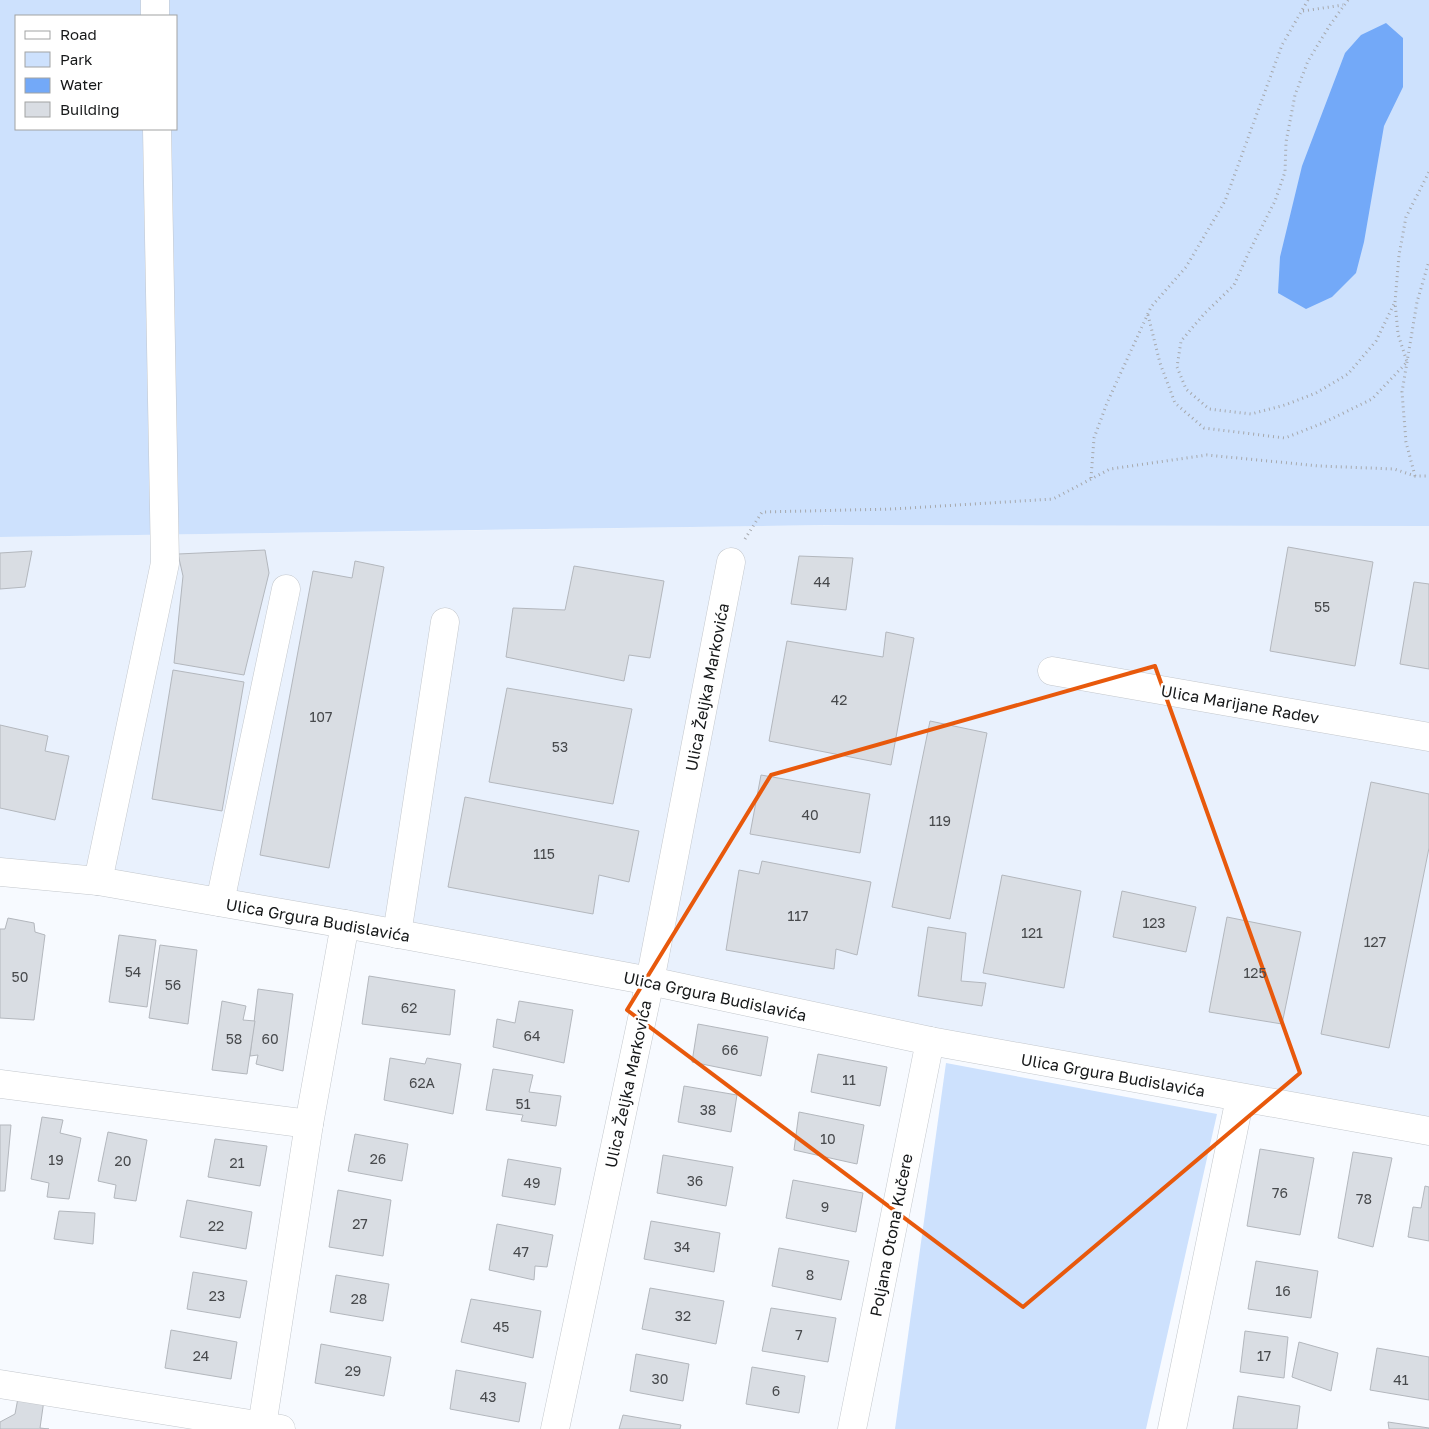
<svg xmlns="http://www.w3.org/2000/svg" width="1429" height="1429" viewBox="0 0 1429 1429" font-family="'Golos Text',sans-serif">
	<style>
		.built { fill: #e9f1fd }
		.green { fill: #cde1fd; fill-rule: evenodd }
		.water { fill: #73a9f8 }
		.building { fill: #d9dde3; stroke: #b3b7bd }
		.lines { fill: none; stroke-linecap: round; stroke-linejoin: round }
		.minor-casing { stroke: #c3c7cc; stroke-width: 29 }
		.path { stroke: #a6a8ac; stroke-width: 3; stroke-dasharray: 1 4; stroke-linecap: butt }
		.minor { stroke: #fff; stroke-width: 28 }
		.marked { fill: none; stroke: #e8590c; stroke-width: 4; stroke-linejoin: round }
		.labels { text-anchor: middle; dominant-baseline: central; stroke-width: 5; stroke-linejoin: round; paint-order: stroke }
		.number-label { font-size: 14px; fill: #47494c }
		.street-label { font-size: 16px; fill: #161819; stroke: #fff }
	</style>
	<rect width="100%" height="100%" fill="#f7faff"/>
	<path class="built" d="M1429,513V1131L0,873V537L1324,518Z"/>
	<g class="green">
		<path d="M0,0H1429V526L825,525L0,537ZM16,16H176V129H16Z"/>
		<path d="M946,1063L1217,1114L1146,1429H895Z"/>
	</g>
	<path class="water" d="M1386,23L1403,38V87L1384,126L1364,242L1356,273L1332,297L1306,309L1278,293L1280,257L1302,166L1345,53L1361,35Z"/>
	<g class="building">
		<path d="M1288,547L1373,562L1355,666L1270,651Z"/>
		<path d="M265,550L269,573L244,675L174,663L183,576L178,554Z"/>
		<path d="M32,551L25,587L0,589V553Z"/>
		<path d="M799,556L853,558L846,610L791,604Z"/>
		<path d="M355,561L384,567L329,868L260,855L313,571L352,578Z"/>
		<path d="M574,566L664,581L650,658L629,655L624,681L506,657L513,608L565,610Z"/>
		<path d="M1414,582L1429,584V669L1400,664Z"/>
		<path d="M886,632L914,638L891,765L769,741L787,641L883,657Z"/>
		<path d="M173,670L244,682L222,811L152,799Z"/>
		<path d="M507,688L632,709L613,804L489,782Z"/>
		<path d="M930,721L987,733L950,919L892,907Z"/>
		<path d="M0,725L48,736L45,751L69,756L55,820L0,808Z"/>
		<path d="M761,775L870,794L860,853L750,834Z"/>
		<path d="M1371,782L1429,794V848L1389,1048L1321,1034Z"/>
		<path d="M465,797L639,831L629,882L599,875L593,914L448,887Z"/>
		<path d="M762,861L871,882L857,955L836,949L834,969L726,950L739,870L759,874Z"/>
		<path d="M1002,875L1081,891L1064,988L983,973Z"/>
		<path d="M1122,891L1196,907L1186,952L1113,937Z"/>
		<path d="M1227,917L1301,932L1282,1024L1209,1012Z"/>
		<path d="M8,918L34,923L35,932L45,935L34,1020L0,1018V929H5Z"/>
		<path d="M928,927L966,933L961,981L986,983L982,1006L918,996Z"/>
		<path d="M119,935L156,940L147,1007L109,1002Z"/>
		<path d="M160,945L197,950L188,1024L149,1018Z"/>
		<path d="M369,976L455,990L450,1035L362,1024Z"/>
		<path d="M258,989L293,994L283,1071L256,1064L258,1055L250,1056Z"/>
		<path d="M222,1001L246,1006L243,1020L255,1021L247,1074L212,1070Z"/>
		<path d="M519,1001L573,1010L564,1063L493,1047L497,1019L515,1023Z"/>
		<path d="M698,1024L768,1037L761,1076L692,1062Z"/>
		<path d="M818,1054L887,1067L880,1106L811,1092Z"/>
		<path d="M390,1058L425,1064L427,1058L461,1064L453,1114L384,1100Z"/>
		<path d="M493,1069L533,1075L529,1092L561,1096L556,1126L521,1121L523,1115L486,1110Z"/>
		<path d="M684,1086L737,1095L731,1132L678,1122Z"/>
		<path d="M799,1112L864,1125L857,1164L794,1150Z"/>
		<path d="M42,1117L63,1120L60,1133L81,1138L69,1199L47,1197L49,1183L31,1179Z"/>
		<path d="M0,1125H11L5,1191H0Z"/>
		<path d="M108,1132L147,1140L136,1201L114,1198L116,1185L98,1181Z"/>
		<path d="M355,1134L408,1144L402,1181L348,1171Z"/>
		<path d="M215,1139L267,1146L260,1186L208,1177Z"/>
		<path d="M1260,1149L1314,1158L1300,1235L1247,1226Z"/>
		<path d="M1353,1152L1392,1158L1373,1247L1338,1238Z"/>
		<path d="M663,1155L733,1167L726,1206L657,1193Z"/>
		<path d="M508,1159L561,1168L555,1205L502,1196Z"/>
		<path d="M793,1180L863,1193L856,1232L786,1218Z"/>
		<path d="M1425,1186L1429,1187V1241L1408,1237L1413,1207L1421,1208Z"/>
		<path d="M338,1190L391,1200L383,1256L329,1247Z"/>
		<path d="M187,1200L252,1212L246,1249L180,1237Z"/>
		<path d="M59,1211L95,1213L93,1244L54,1239Z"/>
		<path d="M651,1221L720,1233L714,1272L644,1259Z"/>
		<path d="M497,1224L553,1235L547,1267L535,1266L534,1280L489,1270Z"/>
		<path d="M779,1248L849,1261L841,1300L772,1286Z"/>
		<path d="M1256,1261L1318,1271L1311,1318L1248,1309Z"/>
		<path d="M193,1272L247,1281L240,1318L187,1309Z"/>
		<path d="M336,1275L389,1284L383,1321L330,1312Z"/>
		<path d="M650,1288L724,1301L716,1344L642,1329Z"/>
		<path d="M471,1299L541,1311L533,1358L461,1342Z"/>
		<path d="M771,1308L836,1318L828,1362L762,1351Z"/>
		<path d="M171,1330L237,1342L231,1379L165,1368Z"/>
		<path d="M1245,1331L1288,1337L1284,1378L1240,1372Z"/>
		<path d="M1299,1342L1338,1353L1331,1391L1292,1377Z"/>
		<path d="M321,1344L391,1357L384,1396L315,1383Z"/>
		<path d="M1377,1348L1429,1357V1400L1370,1390Z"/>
		<path d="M636,1354L689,1364L683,1401L630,1391Z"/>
		<path d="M752,1367L805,1376L799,1413L746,1404Z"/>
		<path d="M456,1370L526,1383L519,1422L450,1409Z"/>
		<path d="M1238,1396L1300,1406L1297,1429H1233Z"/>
		<path d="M18,1398L44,1400L40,1428L49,1429H0V1422L15,1414Z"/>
		<path d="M623,1415L681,1425L680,1429H619Z"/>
		<path d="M1388,1422L1429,1428V1429H1389Z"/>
	</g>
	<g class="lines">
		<defs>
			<g id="minor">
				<path d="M155,0V16"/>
				<path d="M1052,671L1429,737"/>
				<path d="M0,872L98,881L345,924L650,981L930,1041L1429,1131"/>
				<path d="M98,881L165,563L157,129"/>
				<path d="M220,902L286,589"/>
				<path d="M397,934L445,622"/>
				<path d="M0,1084L309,1124"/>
				<path d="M0,1384L281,1429"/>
				<path d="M262,1426L309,1124L345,924"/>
				<path d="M555,1429L650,981L731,562"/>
				<path d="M852,1429L930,1041"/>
				<path d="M1172,1429L1240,1098"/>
			</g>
		</defs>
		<use href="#minor" class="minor-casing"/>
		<g class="path">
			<path d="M1348,0L1330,25L1308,61L1295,95L1286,142L1285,172L1275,201L1249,252L1234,285L1204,314L1181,341L1177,367L1186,389L1209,409L1251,414L1285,405L1316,393L1348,374L1376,341L1395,302"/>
			<path d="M1303,11L1343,5"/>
			<path d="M1148,315L1160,363L1175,403L1204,428L1285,438L1323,423L1372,399L1407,362L1398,334L1395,302L1399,255L1406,217L1429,172"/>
			<path d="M1415,476L1406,442L1402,392L1417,302L1429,261"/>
			<path d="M1091,478L1094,438L1107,403L1151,307L1186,267L1225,201L1282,45L1308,0"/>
			<path d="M745,539L762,512L893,509L1053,499L1110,469L1207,455L1319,466L1394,469L1415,476H1429"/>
		</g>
		<use href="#minor" class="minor"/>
	</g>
	<path class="marked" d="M1155,666L1300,1073L1023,1307L627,1010L771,775Z"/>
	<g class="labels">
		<g class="number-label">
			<text x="822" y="581">44</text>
			<text x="1322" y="606">55</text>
			<text x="839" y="699">42</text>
			<text x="321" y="716">107</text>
			<text x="560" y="746">53</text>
			<text x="810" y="814">40</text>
			<text x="940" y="820">119</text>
			<text x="544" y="853">115</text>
			<text x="798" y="915">117</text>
			<text x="1154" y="922">123</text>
			<text x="1032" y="932">121</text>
			<text x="1375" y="941">127</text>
			<text x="133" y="971">54</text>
			<text x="1255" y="972">125</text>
			<text x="20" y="976">50</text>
			<text x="173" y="984">56</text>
			<text x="409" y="1007">62</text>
			<text x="532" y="1035">64</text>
			<text x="234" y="1038">58</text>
			<text x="270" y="1038">60</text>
			<text x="730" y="1049">66</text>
			<text x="849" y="1079">11</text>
			<text x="422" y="1082">62A</text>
			<text x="523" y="1103">51</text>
			<text x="708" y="1109">38</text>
			<text x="828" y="1138">10</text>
			<text x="378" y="1158">26</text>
			<text x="56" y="1159">19</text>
			<text x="123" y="1160">20</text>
			<text x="237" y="1162">21</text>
			<text x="695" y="1180">36</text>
			<text x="532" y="1182">49</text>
			<text x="1280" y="1192">76</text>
			<text x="1364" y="1198">78</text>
			<text x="825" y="1206">9</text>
			<text x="360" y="1223">27</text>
			<text x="216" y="1225">22</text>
			<text x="682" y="1246">34</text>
			<text x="521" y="1251">47</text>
			<text x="810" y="1274">8</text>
			<text x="1283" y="1290">16</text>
			<text x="217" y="1295">23</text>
			<text x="359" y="1298">28</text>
			<text x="683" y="1315">32</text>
			<text x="501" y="1326">45</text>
			<text x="799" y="1334">7</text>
			<text x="201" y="1355">24</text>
			<text x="1264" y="1355">17</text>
			<text x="353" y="1370">29</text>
			<text x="660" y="1378">30</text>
			<text x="1401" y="1379">41</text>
			<text x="776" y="1390">6</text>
			<text x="488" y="1396">43</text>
		</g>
		<g class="street-label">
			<text transform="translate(707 687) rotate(-79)">Ulica Željka Markovića</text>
			<text transform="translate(1240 704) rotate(10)">Ulica Marijane Radev</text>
			<text transform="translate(318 920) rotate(10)">Ulica Grgura Budislavića</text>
			<text transform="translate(715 996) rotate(12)">Ulica Grgura Budislavića</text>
			<text transform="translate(1113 1075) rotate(10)">Ulica Grgura Budislavića</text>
			<text transform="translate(628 1084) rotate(-78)">Ulica Željka Markovića</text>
			<text transform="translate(891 1235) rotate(-79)">Poljana Otona Kučere</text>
		</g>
	</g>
	<rect x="15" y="15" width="162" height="115" fill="#ffffff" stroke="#a2a3a3"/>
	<rect x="25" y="31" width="25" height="8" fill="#ffffff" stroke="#a2a3a3"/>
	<text x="60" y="40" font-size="15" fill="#161819">Road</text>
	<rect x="25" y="52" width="25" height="15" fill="#cde1fd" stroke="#a2a3a3"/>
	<text x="60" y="65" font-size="15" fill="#161819">Park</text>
	<rect x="25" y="78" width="25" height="15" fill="#73a9f8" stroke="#a2a3a3"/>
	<text x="60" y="90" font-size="15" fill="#161819">Water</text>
	<rect x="25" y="102" width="25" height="15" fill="#d9dde3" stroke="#a2a3a3"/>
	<text x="60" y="115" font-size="15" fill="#161819">Building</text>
</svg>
